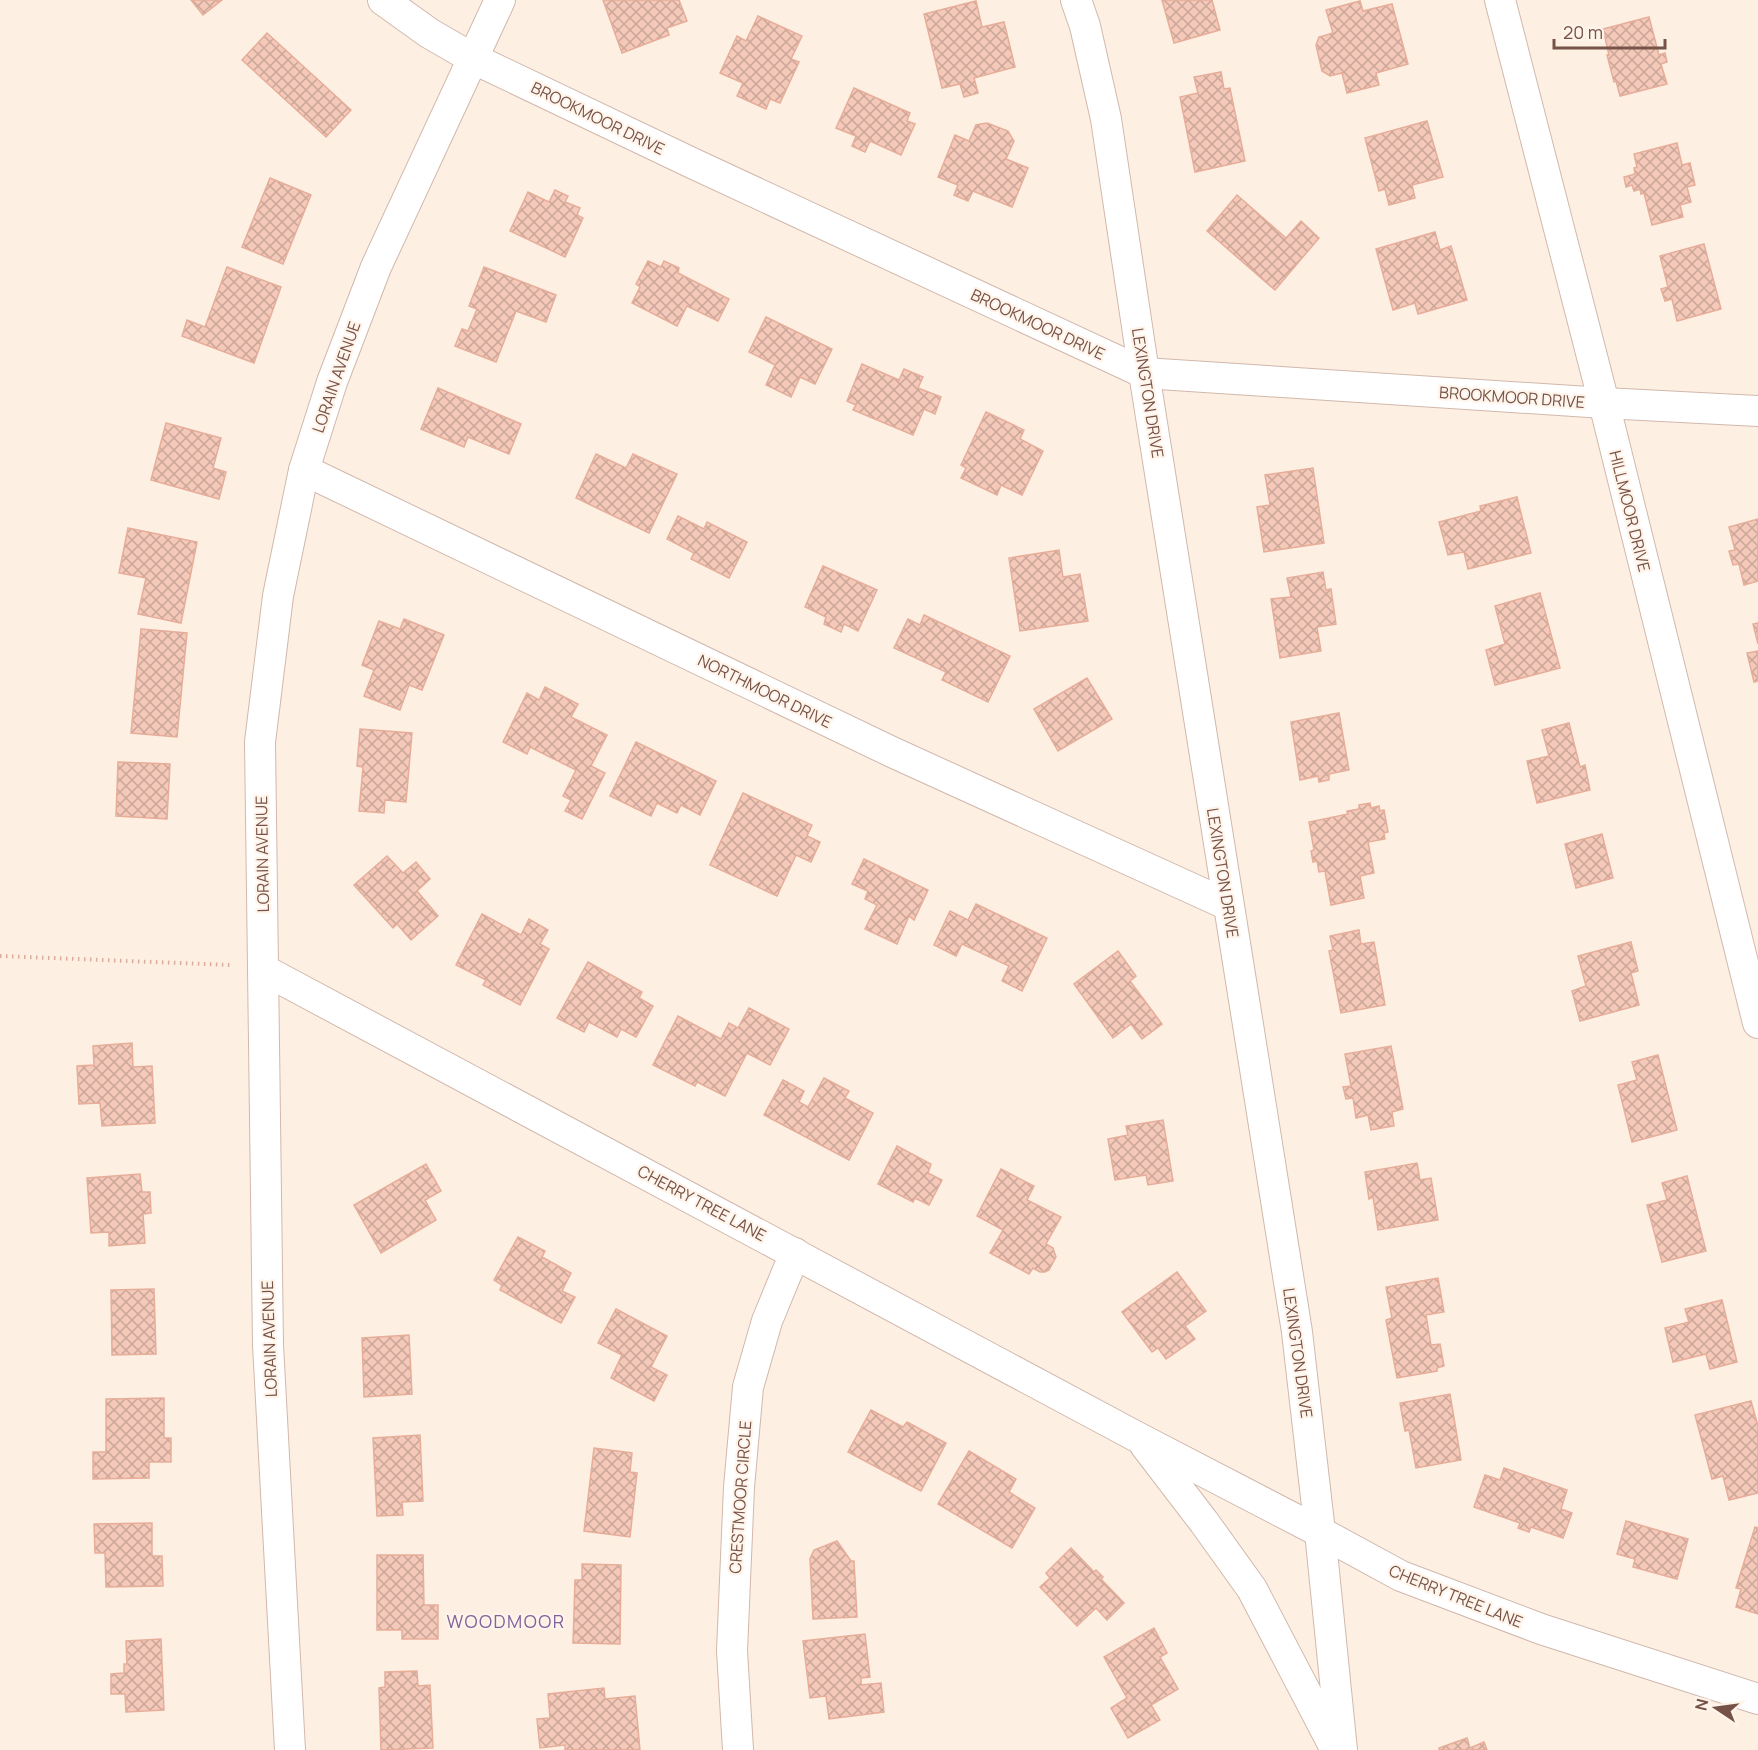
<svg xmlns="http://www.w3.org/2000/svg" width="1758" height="1750" viewBox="0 0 1758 1750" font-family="Manrope,sans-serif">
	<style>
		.building { fill: url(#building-cross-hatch); stroke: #e7ad99; stroke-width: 1.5 }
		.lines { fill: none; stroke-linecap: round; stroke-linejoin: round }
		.minor-casing { stroke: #d1b8ac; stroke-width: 32 }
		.path { stroke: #d9ac9d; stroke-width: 4; stroke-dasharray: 1.5 4.5; stroke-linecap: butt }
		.minor { stroke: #fff; stroke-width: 30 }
		.labels { text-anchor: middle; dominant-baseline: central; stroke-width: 4.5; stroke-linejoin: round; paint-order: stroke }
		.street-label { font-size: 16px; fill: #775248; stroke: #fff4ea }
		.neighbourhood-label { font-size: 18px; letter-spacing: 1.5px; fill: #81639b; stroke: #fff4ea }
	</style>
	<defs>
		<pattern id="building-cross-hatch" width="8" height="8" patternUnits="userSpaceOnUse" patternTransform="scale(1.5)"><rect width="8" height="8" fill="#f4c9ba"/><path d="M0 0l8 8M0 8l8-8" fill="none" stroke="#caa699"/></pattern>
	</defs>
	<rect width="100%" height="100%" fill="#fdf0e3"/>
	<g class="building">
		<path d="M191,0H222L203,15Z"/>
		<path d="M603,0H679L687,21L667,28L669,35L622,53Z"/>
		<path d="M1162,0H1212L1220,30L1174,43Z"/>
		<path d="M976,1L982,27L1004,22L1015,67L974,78L978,93L964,97L960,84L942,88L924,14Z"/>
		<path d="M1360,1L1363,11L1392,4L1408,64L1376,73L1379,85L1347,93L1342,73L1330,76L1322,71L1316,45L1319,37L1333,33L1326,10Z"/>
		<path d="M758,16L802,36L791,59L799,62L780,103L770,99L766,109L737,96L743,83L720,73L737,36L746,41Z"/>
		<path d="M1649,17L1659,55L1665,53L1667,62L1661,64L1667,84L1620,96L1616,81L1614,82L1607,55H1609L1603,29Z"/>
		<path d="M267,33L351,110L326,137L242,60Z"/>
		<path d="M1221,72L1224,89L1230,88L1245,161L1195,172L1180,97L1198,93L1194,77Z"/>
		<path d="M854,88L910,113L907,121L915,124L901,155L870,141L865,152L852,146L856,136L836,128Z"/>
		<path d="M1427,121L1443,177L1412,185L1415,198L1389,205L1385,189L1379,191L1365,138Z"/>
		<path d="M987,123L1008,131L1014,141L1006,159L1028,168L1012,207L973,191L968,201L954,195L958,185L938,177L955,135L969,141L976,125Z"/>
		<path d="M1677,143L1682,165L1690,163L1695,185L1687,187L1691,202L1680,205L1683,217L1652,225L1644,193L1641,194L1640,189L1634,191L1632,185L1626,187L1624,177L1635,174L1634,168L1637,167L1634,154Z"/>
		<path d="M270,178L311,195L283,264L242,247Z"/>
		<path d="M555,190L568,196L565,202L580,208L577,215L583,218L565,257L510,231L528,192L549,202Z"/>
		<path d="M1237,195L1286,238L1301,221L1319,238L1275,290L1207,231Z"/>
		<path d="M1435,232L1440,250L1451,246L1467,300L1418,314L1415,303L1393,310L1376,249Z"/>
		<path d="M1704,244L1721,309L1677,321L1672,299L1665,301L1661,289L1668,287L1660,256Z"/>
		<path d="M648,261L661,267L664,261L679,268L678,273L729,299L718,321L687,306L677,326L632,303L640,287L636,284Z"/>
		<path d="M227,267L281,287L254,363L182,336L187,320L205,327Z"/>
		<path d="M484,267L556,295L546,322L516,311L496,362L455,346L462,329L468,331L477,309L469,306Z"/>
		<path d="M766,317L832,349L815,384L800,377L791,397L766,385L775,365L749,352Z"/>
		<path d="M862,364L899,380L904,369L923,377L918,388L941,397L935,414L924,409L913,435L853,410L856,405L847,401Z"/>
		<path d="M438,388L521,424L509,454L468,437L464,447L421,429Z"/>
		<path d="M986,412L1024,430L1020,439L1043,451L1022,495L1001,485L997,495L961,478L966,468L961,465Z"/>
		<path d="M166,423L221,438L213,468L226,472L219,499L151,480Z"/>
		<path d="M596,454L626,468L633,454L677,474L649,533L576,498Z"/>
		<path d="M1313,468L1324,543L1264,552L1257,507L1270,505L1265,475Z"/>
		<path d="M1517,497L1531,553L1468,569L1464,552L1448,555L1439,522L1481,511L1480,506Z"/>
		<path d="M678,516L704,529L707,522L747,542L729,578L691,559L694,553L667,539Z"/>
		<path d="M1758,519V581L1744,585L1739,564L1733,565L1729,551L1735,550L1729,527Z"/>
		<path d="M128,528L197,542L181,623L138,614L146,578L119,573Z"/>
		<path d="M1059,550L1063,577L1080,574L1088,621L1020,631L1009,558Z"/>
		<path d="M823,566L877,590L858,631L844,624L841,632L824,624L826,617L805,607Z"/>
		<path d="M1323,572L1326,590L1331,589L1336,624L1317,627L1321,651L1280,658L1271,599L1291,597L1287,578Z"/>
		<path d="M1540,593L1560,668L1495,685L1486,650L1505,644L1495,606Z"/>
		<path d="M924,615L1010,656L988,702L942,680L946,672L894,648L908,619L920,625Z"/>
		<path d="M404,619L444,635L422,690L409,685L400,710L364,696L374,670L362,665L379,621L400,629Z"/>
		<path d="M1758,623V644L1753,624Z"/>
		<path d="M141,629L187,633L177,737L131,733Z"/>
		<path d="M1758,651V681L1754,682L1747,653Z"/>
		<path d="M1087,678L1112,719L1058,751L1034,709Z"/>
		<path d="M545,687L578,704L571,717L607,735L591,766L605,773L582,819L565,811L571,800L563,796L576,770L530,747L527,754L503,742L527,693L539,700Z"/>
		<path d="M1339,713L1349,770L1329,774V780L1319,782L1318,776L1300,780L1291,722Z"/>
		<path d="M1569,723L1580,767L1585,765L1590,790L1537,803L1527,761L1549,756L1542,730Z"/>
		<path d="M360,729L412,733L406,802L385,800L384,813L359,811L363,767L357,766Z"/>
		<path d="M636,742L716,781L700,815L681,805L677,813L657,803L651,816L610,796Z"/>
		<path d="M118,762L170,764L167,819L116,816Z"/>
		<path d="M743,793L812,825L807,836L820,842L811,862L796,855L777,896L710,865Z"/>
		<path d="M1370,803L1371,808L1379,806L1380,811L1384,810L1388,832L1384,833L1385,839L1368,842L1374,873L1360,876L1364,898L1331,905L1325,871L1319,872L1317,861L1313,862L1311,851L1314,850L1309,822L1348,814L1347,811L1359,809V805Z"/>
		<path d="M1602,834L1613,878L1576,888L1565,844Z"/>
		<path d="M387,856L403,873L416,862L430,879L417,891L438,916L411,940L397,924L393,928L354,885Z"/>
		<path d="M864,859L928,890L914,920L909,916L897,944L865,929L877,905L865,899L868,891L852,884Z"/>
		<path d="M976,904L1047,938L1022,991L1002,981L1009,966L962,944L956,956L934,945L950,911L968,920Z"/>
		<path d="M482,914L521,935L529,919L548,930L540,944L549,949L520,1005L483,985L486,980L456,965Z"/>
		<path d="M1359,930L1361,944L1374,942L1385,1005L1341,1013L1329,951L1333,950L1330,936Z"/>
		<path d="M1631,942L1638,971L1631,973L1639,1005L1580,1021L1572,991L1586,986L1578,956Z"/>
		<path d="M1118,951L1136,976L1130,981L1162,1024L1142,1039L1131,1024L1113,1038L1074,984Z"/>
		<path d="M588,962L642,992L639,998L653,1006L636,1037L621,1029L617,1037L589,1022L584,1032L557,1018Z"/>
		<path d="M749,1008L789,1029L770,1065L747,1053L725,1096L697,1082L695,1086L653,1065L678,1016L721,1039L729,1023L738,1028Z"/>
		<path d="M132,1043L133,1067L152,1066L155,1123L102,1126L100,1103L79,1104L77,1066L94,1065L93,1046Z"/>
		<path d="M1391,1046L1403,1109L1392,1112L1394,1126L1371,1130L1368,1115L1356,1118L1353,1098L1346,1099L1343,1087L1351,1086L1345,1054Z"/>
		<path d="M1658,1055L1677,1130L1632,1142L1618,1085L1637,1080L1632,1062Z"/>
		<path d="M824,1078L849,1091L845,1098L873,1113L849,1160L764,1115L783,1080L804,1091L799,1102L808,1107Z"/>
		<path d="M1163,1120L1173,1181L1148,1185L1146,1175L1115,1180L1108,1139L1128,1135L1126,1126Z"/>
		<path d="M897,1146L931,1164L928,1173L942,1180L929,1205L915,1198L913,1202L878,1184Z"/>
		<path d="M1417,1163L1420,1180L1431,1178L1438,1220L1378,1230L1373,1197L1369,1199L1365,1172Z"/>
		<path d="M426,1164L441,1191L425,1200L436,1220L381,1253L354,1205Z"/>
		<path d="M1001,1169L1034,1186L1027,1200L1061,1217L1046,1244L1053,1248L1056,1257L1049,1270L1045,1272H1040L1033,1268L1029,1274L990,1253L1003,1230L977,1216Z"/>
		<path d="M140,1174L142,1192H150L151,1213L143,1214L145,1243L109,1246V1232L91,1233L87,1178Z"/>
		<path d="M1687,1176L1706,1251L1662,1262L1647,1205L1667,1200L1662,1183Z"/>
		<path d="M518,1237L545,1251L542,1257L571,1273L562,1291L575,1297L561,1323L500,1290L502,1285L494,1280Z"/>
		<path d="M1177,1272L1206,1311L1185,1326L1195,1339L1166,1359L1158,1348L1152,1352L1122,1312Z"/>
		<path d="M1438,1278L1444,1312L1426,1315L1431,1345L1440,1344L1444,1366L1437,1368V1371L1397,1378L1386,1320L1392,1318L1386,1287Z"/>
		<path d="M154,1289L156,1354L112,1355L111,1290Z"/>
		<path d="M1722,1300L1737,1362L1710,1369L1706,1354L1673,1362L1665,1328L1689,1322L1685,1309Z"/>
		<path d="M616,1309L667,1336L651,1367L667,1375L654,1401L611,1378L622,1355L598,1343Z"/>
		<path d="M409,1335L412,1394L364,1397L362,1338Z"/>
		<path d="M1450,1394L1461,1460L1416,1468L1409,1430L1405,1431L1400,1403Z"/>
		<path d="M164,1398V1438H171V1462H149V1478L93,1479V1452H106V1399Z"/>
		<path d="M1751,1401L1758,1426V1493L1729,1500L1723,1476L1712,1479L1695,1415Z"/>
		<path d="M871,1410L903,1427L907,1422L946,1443L921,1491L848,1452Z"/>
		<path d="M420,1435L423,1501L402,1502L403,1515L377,1516L373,1438Z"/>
		<path d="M594,1448L632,1453L630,1472L637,1473L630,1537L584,1531Z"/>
		<path d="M969,1451L1016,1479L1009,1492L1035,1508L1012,1548L938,1504Z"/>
		<path d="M1504,1468L1567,1490L1561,1509L1572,1513L1563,1538L1531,1527L1529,1532L1518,1528L1520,1523L1474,1507L1485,1475L1500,1480Z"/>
		<path d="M1626,1521L1688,1539L1677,1579L1633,1567L1635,1559L1617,1554Z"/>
		<path d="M152,1523V1556H162L163,1586L106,1587L105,1553H95L94,1524Z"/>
		<path d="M1755,1527L1758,1528V1614L1736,1607L1741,1589L1736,1588Z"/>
		<path d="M837,1541L851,1561H854L857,1617L813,1619L810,1559L814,1550Z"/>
		<path d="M1071,1548L1094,1572L1096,1570L1103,1577L1101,1579L1124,1603L1107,1620L1096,1608L1077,1626L1040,1587L1050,1578L1046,1573Z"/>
		<path d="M377,1555H423L424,1605H438V1639H402V1630H377Z"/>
		<path d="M582,1564L621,1565L620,1644L573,1643L575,1580H582Z"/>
		<path d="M1154,1628L1167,1653L1160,1657L1178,1689L1151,1705L1160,1720L1128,1738L1111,1708L1127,1698L1104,1657Z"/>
		<path d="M865,1634L870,1677L861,1678V1685L881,1683L884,1712L829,1719L826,1696L810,1698L803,1641Z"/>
		<path d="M161,1639L164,1710L126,1712L125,1694H111V1674L124,1673V1664H127L126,1641Z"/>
		<path d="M417,1671L418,1686L430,1685L433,1748L381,1750L379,1688L385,1687V1672Z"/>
		<path d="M604,1688L605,1699L635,1696L640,1750H565V1745L540,1748L537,1719L550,1718L548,1694Z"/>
		<path d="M1467,1738L1470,1748L1484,1742L1487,1750H1439V1748Z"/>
	</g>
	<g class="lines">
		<defs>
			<g id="minor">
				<path d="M383,0L429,33L472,58L692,163L1144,373L1604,403L1758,411"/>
				<path d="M1076,0L1085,26L1106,119L1144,373L1297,1332L1320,1532L1342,1750"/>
				<path d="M1500,0L1604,403L1758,1023"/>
				<path d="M304,470L892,752L1228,905"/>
				<path d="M264,970L1139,1438L1320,1532L1401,1576L1541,1629L1758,1699"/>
				<path d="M1145,1445L1204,1522L1252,1589L1336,1750"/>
				<path d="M290,1750L268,1345L260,742L278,596L304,470L332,382L376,267L500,0"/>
				<path d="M738,1750L732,1651L739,1487L748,1387L767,1321L795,1253"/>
			</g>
		</defs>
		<use href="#minor" class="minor-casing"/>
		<path class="path" d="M0,956L230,965"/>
		<use href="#minor" class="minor"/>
	</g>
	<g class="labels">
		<g class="street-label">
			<text transform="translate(598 118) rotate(26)">BROOKMOOR DRIVE</text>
			<text transform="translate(1038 324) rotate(25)">BROOKMOOR DRIVE</text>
			<text transform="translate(336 377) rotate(-71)">LORAIN AVENUE</text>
			<text transform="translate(1148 393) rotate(81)">LEXINGTON DRIVE</text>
			<text transform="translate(1512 397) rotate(4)">BROOKMOOR DRIVE</text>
			<text transform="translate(1630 511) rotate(76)">HILLMOOR DRIVE</text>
			<text transform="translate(765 691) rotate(26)">NORTHMOOR DRIVE</text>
			<text transform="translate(262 854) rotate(-91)">LORAIN AVENUE</text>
			<text transform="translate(1223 873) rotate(81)">LEXINGTON DRIVE</text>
			<text transform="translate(702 1203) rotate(28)">CHERRY TREE LANE</text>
			<text transform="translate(269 1339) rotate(-92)">LORAIN AVENUE</text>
			<text transform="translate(1298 1353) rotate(82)">LEXINGTON DRIVE</text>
			<text transform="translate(740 1497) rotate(-86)">CRESTMOOR CIRCLE</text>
			<text transform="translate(1456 1596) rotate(22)">CHERRY TREE LANE</text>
		</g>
		<g class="neighbourhood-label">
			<text x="506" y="1621">WOODMOOR</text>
		</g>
	</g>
	<g transform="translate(1716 1708) rotate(283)" stroke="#fff4ea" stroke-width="4.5" paint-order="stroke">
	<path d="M0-4.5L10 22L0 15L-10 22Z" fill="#775248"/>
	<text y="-9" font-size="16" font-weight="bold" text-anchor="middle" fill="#775248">N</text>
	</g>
	<path d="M1554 39v9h111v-9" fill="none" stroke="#775248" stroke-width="3"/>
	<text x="1563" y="39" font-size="18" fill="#775248" stroke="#fff4ea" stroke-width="4.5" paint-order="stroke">20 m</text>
</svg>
